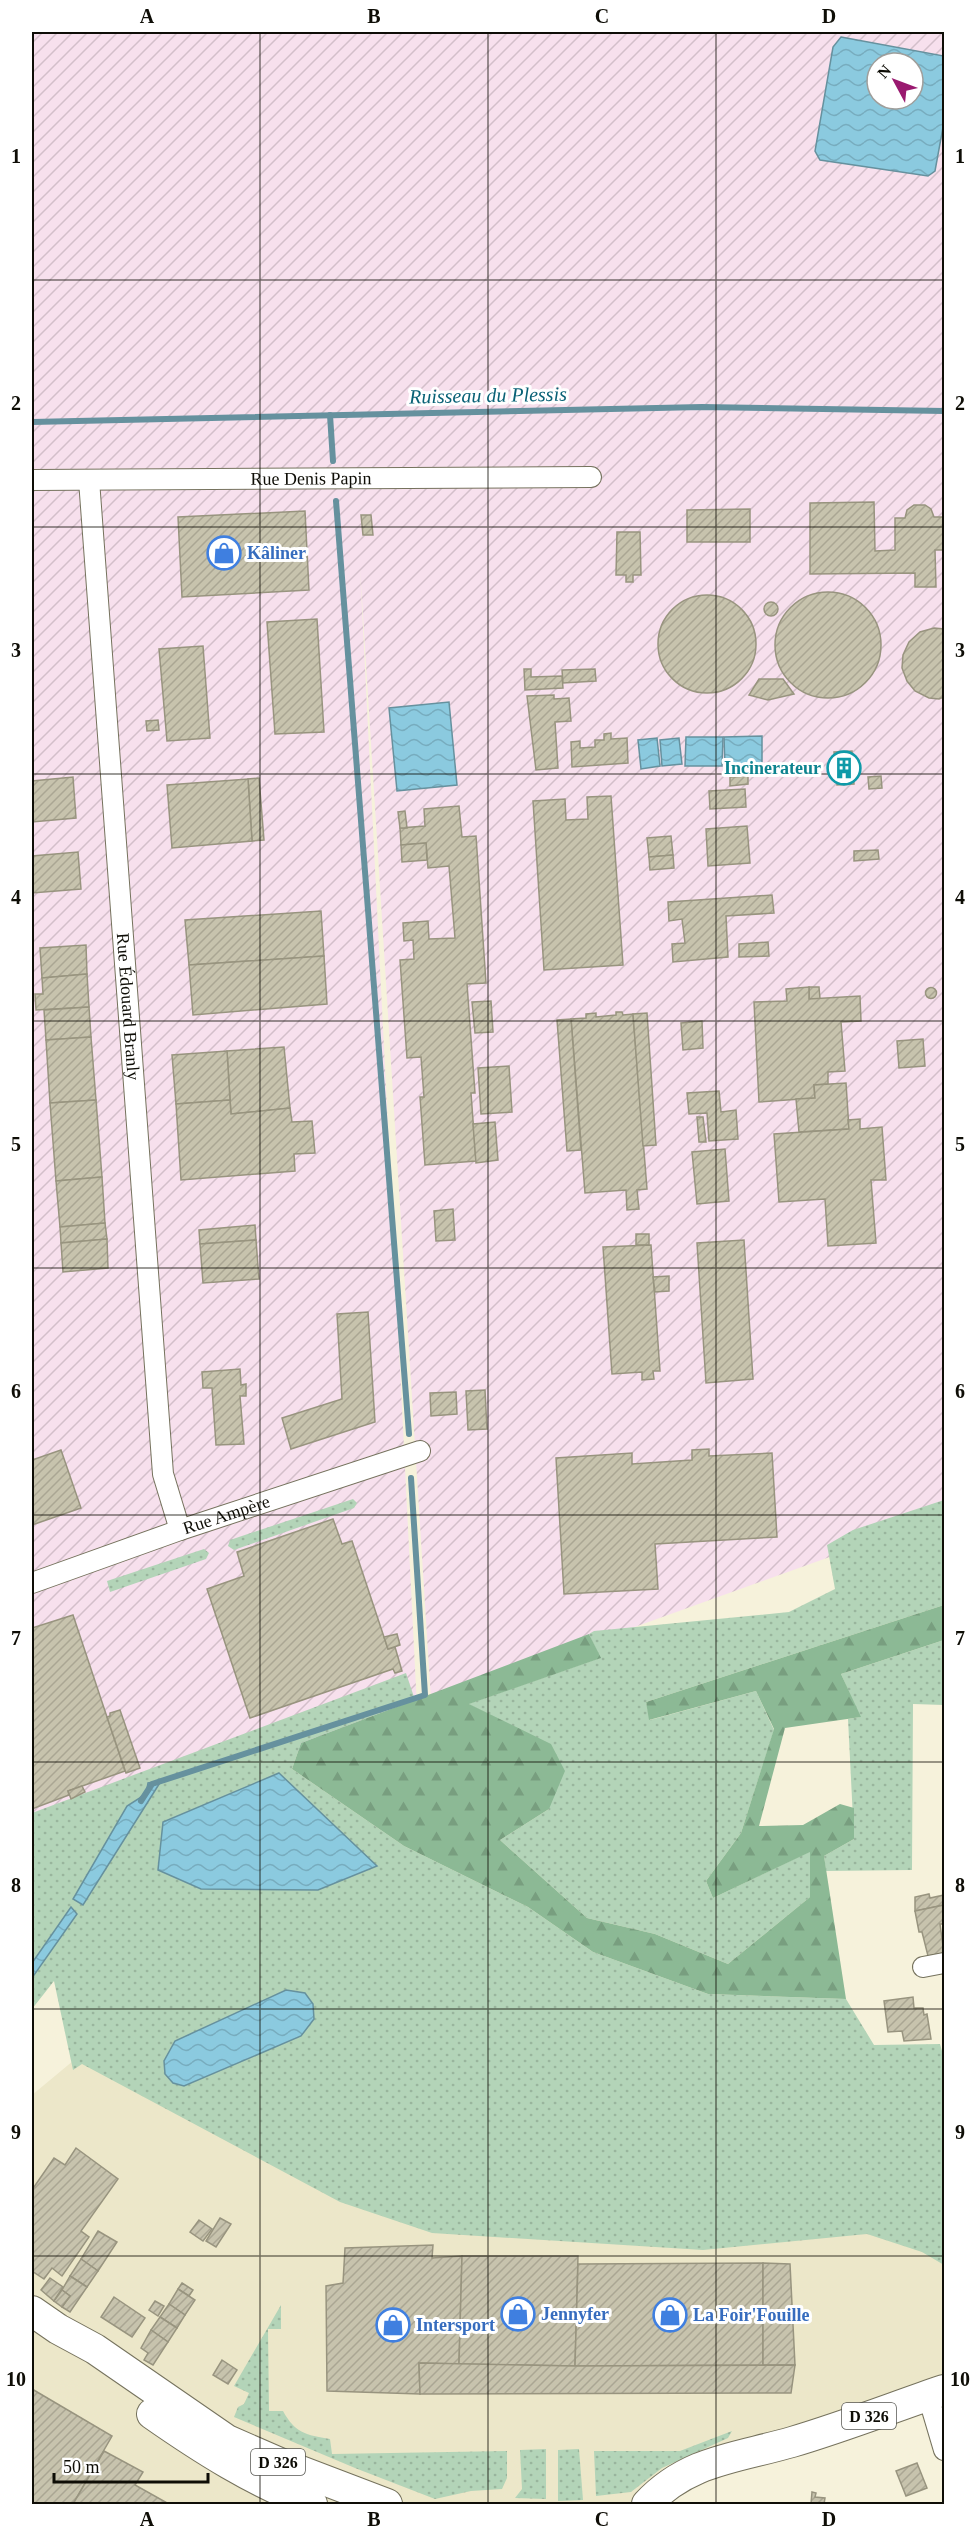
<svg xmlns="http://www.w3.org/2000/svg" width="976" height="2536" viewBox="0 0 976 2536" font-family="'Times New Roman',serif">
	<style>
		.built { fill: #ece7c9 }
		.industrial { fill: url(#industrial-furrows); fill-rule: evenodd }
		.green { fill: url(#green-dots) }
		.forest { fill: url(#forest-firs) }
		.water { fill: url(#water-waves); stroke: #66919e; stroke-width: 1.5; fill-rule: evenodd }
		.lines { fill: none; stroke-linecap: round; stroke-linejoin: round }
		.stream { stroke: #66919e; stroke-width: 6 }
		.building { fill: url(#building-hatch); stroke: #98947f; stroke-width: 1.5 }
		.street-casing { stroke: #75725d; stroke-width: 22 }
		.primary-casing { stroke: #75725d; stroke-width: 32 }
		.street { stroke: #fff; stroke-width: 20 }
		.primary { stroke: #fff; stroke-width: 30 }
		.grid { fill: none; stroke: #0e0d06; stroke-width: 1.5; stroke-opacity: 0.55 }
		.labels { text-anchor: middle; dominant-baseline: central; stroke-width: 6; stroke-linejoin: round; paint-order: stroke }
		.shield { fill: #fff; stroke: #565651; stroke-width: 1.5 }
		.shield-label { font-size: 16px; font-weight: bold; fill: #0e0d06 }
		.street-label { font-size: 18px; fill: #0e0d06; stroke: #fff }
		.shop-label { font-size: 18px; font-weight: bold; fill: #366cbe; stroke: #fff; text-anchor: start }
		.culture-label { font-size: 18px; font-weight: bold; fill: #0d838f; stroke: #fff; text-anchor: end }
		.water-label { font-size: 20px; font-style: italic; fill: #096176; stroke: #fff }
		.neatline { fill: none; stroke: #0e0d06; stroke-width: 2 }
		.grid-label { font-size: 20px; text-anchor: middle; font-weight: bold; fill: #0e0d06 }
	</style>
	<defs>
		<pattern id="industrial-furrows" width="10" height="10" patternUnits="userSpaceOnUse" patternTransform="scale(1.5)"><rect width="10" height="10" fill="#f7e0ed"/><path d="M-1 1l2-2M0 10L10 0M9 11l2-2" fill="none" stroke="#d3bfca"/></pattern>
		<pattern id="green-dots" width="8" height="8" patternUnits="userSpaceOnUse" patternTransform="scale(1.5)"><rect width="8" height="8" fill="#b3d4b8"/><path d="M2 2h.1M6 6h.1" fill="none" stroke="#99b59d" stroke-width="1.8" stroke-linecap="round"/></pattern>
		<pattern id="forest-firs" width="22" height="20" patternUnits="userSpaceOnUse" patternTransform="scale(1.5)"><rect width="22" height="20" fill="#8cb995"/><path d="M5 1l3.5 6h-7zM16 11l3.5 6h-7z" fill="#789e7f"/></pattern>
		<pattern id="water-waves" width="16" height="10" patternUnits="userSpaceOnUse" patternTransform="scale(1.5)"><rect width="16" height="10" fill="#8bcadf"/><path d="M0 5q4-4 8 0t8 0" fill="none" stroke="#77acbe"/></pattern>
		<pattern id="building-hatch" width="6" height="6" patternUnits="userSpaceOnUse" patternTransform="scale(1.5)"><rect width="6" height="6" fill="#c7c3ad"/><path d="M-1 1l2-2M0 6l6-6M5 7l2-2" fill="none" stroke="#aaa693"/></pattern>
	</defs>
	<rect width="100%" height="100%" fill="#f6f2db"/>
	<path class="built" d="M79,2056L875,2219L944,2255V2396L679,2492L622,2504H476L454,2502L453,2504H32V2095Z"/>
	<path class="industrial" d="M32,32H944V1516L431,1700L360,568L417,1708L32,1849ZM877,63H913V99H877Z"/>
	<g class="green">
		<path d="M353,1499L357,1503L354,1508L234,1550L228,1546L230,1540Z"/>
		<path d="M944,1500V1605L646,1702L650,1720L756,1691L774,1730L741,1833L706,1881L713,1898L811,1851L810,1897L728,1964L655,1934L587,1918L500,1840L549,1809L502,1721L468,1704L600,1658L589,1634L594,1631L789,1612L835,1589L827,1545L853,1530Z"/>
		<path d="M204,1549L209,1553L206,1559L110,1592L107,1581Z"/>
		<path d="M944,1640V1705L913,1704L912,1870L826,1871L824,1856L854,1839L848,1719L860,1717L841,1674Z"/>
		<path d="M406,1673L415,1700L301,1743L292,1769L404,1846L528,1907L593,1952L708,1994L846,1999L874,2045L940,2044L944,2058V2265L922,2252L867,2234L703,2250L432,2233L340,2202L82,2064L73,2070L54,1981L32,2009V1813Z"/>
		<path d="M281,2305V2329H268L269,2411H283C295,2433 306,2435 330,2439L332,2454L507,2451V2478L502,2489L471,2491L435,2499L355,2468L234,2417L238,2407L244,2404L249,2393L234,2386Z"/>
		<path d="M732,2431L728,2438L662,2468L631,2492L596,2496L594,2451H680Z"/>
		<path d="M546,2449V2499L515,2498L522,2489L520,2450Z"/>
		<path d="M579,2449L583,2500L558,2501V2450Z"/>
	</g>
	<path class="forest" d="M944,1605V1640L841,1674L861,1717L785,1728L759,1826L803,1825L840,1804L854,1808V1839L824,1856L846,1999L708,1994L593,1952L528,1907L404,1846L292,1769L301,1743L589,1634L601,1658L469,1704L551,1744L565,1771L549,1809L500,1840L587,1918L655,1934L728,1964L810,1897V1852L713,1898L706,1881L741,1833L774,1729L756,1691L649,1720L646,1702Z"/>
	<g class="water">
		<path d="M841,37L944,56V122L935,171L928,176L820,160L815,151L833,47ZM877,63H913V99H877Z"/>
		<path d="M449,702L457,785L397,791L389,708Z"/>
		<path d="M762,736V766L725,767L724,737Z"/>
		<path d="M686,737H723L722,766H685Z"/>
		<path d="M657,738L660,766L641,769L638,740Z"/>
		<path d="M679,738L682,764L662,766L660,740Z"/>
		<path d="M279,1773L377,1866L318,1890L201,1889L158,1870L163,1822Z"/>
		<path d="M161,1781L83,1905L73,1899L127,1806L146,1794L148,1783Z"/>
		<path d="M71,1907L77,1914L32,1978V1963Z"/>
		<path d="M286,1990L305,1993L313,2004L314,2019L301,2036L184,2086L173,2083L165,2074L164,2061L175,2041Z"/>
	</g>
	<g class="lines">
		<g class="stream">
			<path d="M330,415L333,461"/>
			<path d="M32,422L702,407L944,411"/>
			<path d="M336,501L409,1434"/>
			<path d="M141,1801L152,1784L425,1695L411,1478"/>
		</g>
	</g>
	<g class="building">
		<path d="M874,502L875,551L895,550V518H905L907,510L914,505H925L931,509L934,517H944V550H935L936,587H915V573L810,574V503Z"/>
		<path d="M750,509V542H687V510Z"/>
		<path d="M305,511L309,590L182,597L178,517Z"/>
		<path d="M361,515H371L373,535H363Z"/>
		<path d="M617,532H640L641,575H633V582H626V575H616Z"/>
		<circle cx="828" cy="645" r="53"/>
		<circle cx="707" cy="644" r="49"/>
		<circle cx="771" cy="609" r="7"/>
		<path d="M317,619L324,732L275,734L267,622Z"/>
		<path d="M934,628L944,629V697L939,699L929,698L915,691L907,681L902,668L903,655L909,642L920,632Z"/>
		<path d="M203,646L210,738L167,741L159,649Z"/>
		<path d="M524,669H531V677L562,676L563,688L525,690Z"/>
		<path d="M595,669L596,681L563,683L562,670Z"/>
		<path d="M759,679H783L794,694L768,700L749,695Z"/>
		<path d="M554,695V699L569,698L571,721L555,722L558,768L536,770L527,696Z"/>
		<path d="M158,720L159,730L147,731L146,721Z"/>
		<path d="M611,733V739L627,738L628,763L572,767L571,742L580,741V748L595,747V740H604V734Z"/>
		<path d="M852,751L854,784L837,785L834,752Z"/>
		<path d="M748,776V784L730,786V777Z"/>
		<path d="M881,776L882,788L869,789L868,777Z"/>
		<path d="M73,777L76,818L32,822V781Z"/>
		<path d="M259,778L264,840L252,841L248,779Z"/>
		<path d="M248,779L252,841L172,848L167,785Z"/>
		<path d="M745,789L746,807L710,809L709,791Z"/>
		<path d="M611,796L623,965L544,970L533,801L565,799L566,820L588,819L587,797Z"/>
		<path d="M459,806L462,837L476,836L486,983L467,984L475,1093H471L476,1161L425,1165L420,1097H424L421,1057L407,1058L400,960L414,959L413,940L404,941L403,923L428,921L429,939L455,938L449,866L428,868L426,843L401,845L400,828L425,826L424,809Z"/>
		<path d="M405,811L407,828H400L398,812Z"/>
		<path d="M747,826L750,863L708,866L706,829Z"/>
		<path d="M671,836L673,855L649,857L647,838Z"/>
		<path d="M426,843L427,860L402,862L401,845Z"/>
		<path d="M878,850L879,859L854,861V851Z"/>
		<path d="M78,852L81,889L32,893V856Z"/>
		<path d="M673,855L674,868L650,870L649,857Z"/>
		<path d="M772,895L774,913L726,916L728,957L673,962L672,944L685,943L682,919L669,921L668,902Z"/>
		<path d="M321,911L324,956L189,965L185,920Z"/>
		<path d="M768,942L769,956L739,957V944Z"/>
		<path d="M86,945L87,974L42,978L40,948Z"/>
		<path d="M324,956L327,1004L193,1015L189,965Z"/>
		<path d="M87,974L89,1007L36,1010L35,994H43L42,978Z"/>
		<path d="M809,987H819L820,999H809Z"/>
		<path d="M809,987V999L860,996L861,1021L841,1022L845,1071L828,1072V1084L814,1085L815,1098L759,1102L754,1002L787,1001L786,989Z"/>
		<circle cx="931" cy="993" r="5.5"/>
		<path d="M491,1001L493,1032L475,1033L472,1002Z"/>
		<path d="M89,1007L91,1037L46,1040L44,1010Z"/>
		<path d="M616,1012H622L623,1015L633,1014L647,1189L637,1190L639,1209L627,1210L626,1190L585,1193L571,1019L586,1018V1014L596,1013V1017L616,1015Z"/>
		<path d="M647,1013L656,1145L643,1146L633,1014Z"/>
		<path d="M571,1019L581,1150L567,1151L557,1020Z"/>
		<path d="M702,1021L703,1048L683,1050L681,1023Z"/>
		<path d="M91,1037L96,1100L50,1103L46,1040Z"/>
		<path d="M923,1039L925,1066L899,1068L897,1041Z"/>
		<path d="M284,1047L290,1108L231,1114L227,1051Z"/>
		<path d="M227,1051L230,1100L176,1104L172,1055Z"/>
		<path d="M509,1066L512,1112L481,1114L478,1068Z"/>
		<path d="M846,1083L849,1129L799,1132L796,1099L815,1098L814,1085Z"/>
		<path d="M719,1091L721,1112L736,1110L738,1139L709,1141L707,1113L689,1114L687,1093Z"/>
		<path d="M96,1100L102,1177L56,1181L50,1103Z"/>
		<path d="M230,1100L231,1114L290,1108L292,1122L312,1121L315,1153L294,1154L295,1171L181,1180L176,1104Z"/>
		<path d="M697,1117H703L706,1142H699Z"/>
		<path d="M860,1119V1129L882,1127L886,1180H871L876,1243L828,1246L825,1199L779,1202L774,1134L849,1129L848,1120Z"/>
		<path d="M495,1122L498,1160L476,1163L473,1124Z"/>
		<path d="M725,1149L729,1201L697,1204L692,1152Z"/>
		<path d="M102,1177L105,1223L60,1227L56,1181Z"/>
		<path d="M453,1209L455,1240L436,1241L434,1211Z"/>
		<path d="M105,1223L107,1239L61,1243L60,1227Z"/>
		<path d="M255,1225L256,1240L200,1244L199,1230Z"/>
		<rect x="636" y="1234" width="13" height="11"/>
		<path d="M107,1239L108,1268L63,1272L61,1243Z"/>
		<path d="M256,1240L259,1279L203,1283L200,1244Z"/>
		<path d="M744,1240L753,1379L706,1383L697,1243Z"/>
		<path d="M651,1245L660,1371H653L654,1379L642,1380V1372L612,1374L603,1247Z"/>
		<path d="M669,1276V1291L655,1292L653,1277Z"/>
		<path d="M368,1312L375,1422L291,1449L282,1418L342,1399L337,1314Z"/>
		<path d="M240,1369L241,1385L246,1384V1396H240L244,1444L216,1445L212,1388H203L202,1372Z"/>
		<path d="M485,1390L487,1429L468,1430L466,1391Z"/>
		<path d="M456,1392L457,1414L431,1416L430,1393Z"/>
		<path d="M709,1449V1456L772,1453L777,1537L655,1544L658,1589L564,1594L556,1458L632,1453V1464L692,1460V1450Z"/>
		<path d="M61,1450L81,1508L32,1525V1460Z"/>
		<path d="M333,1519L342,1544L352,1541L388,1649L395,1647L402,1671L395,1673L393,1669L250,1718L207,1589L244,1576L237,1552Z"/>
		<path d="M73,1615L125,1771L68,1791L69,1795L32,1809V1628Z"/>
		<path d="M397,1634L400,1645L388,1649L384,1637Z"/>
		<path d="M120,1710L140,1768L126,1773L107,1717L110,1716V1713Z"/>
		<path d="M82,1786L85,1792L71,1799L68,1791Z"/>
		<path d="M929,1894L930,1898L944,1895V1905L915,1911V1897Z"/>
		<path d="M944,1905V1924H940L944,1953L928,1956L922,1932H919L915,1911Z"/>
		<path d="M913,1997L914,2008H923L924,2015L927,2014L931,2039L904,2041L902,2031L888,2032L884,2001Z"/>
		<path d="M76,2148L118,2179L81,2231L89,2237L62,2276L52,2268L44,2279L32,2271V2186L34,2187L54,2158L65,2165Z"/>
		<path d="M220,2218L231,2224L216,2247L206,2241Z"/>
		<path d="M199,2220L212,2229L203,2241L190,2232Z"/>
		<path d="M98,2231L117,2242L98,2271L81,2259Z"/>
		<path d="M433,2245L432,2258L462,2256L459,2364L419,2363L420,2394L327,2391L326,2286L343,2283L345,2248Z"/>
		<path d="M462,2256H578L575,2366L459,2364Z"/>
		<path d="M81,2259L98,2271L87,2287L70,2276Z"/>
		<path d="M763,2263V2365L575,2366L578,2264Z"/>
		<path d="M763,2263L790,2264L795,2365H763Z"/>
		<path d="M70,2276L87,2287L70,2312L62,2307L70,2296L62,2290Z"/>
		<path d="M50,2278L63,2287L54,2301L41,2290Z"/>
		<path d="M182,2283L193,2290L189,2296L178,2289Z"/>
		<path d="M178,2289L195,2300L185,2315L169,2304Z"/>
		<path d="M62,2290L70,2296L62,2307L54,2301Z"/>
		<path d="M114,2297L145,2318L132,2337L101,2317Z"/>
		<path d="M155,2301L164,2306L158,2316L149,2310Z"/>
		<path d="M169,2304L185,2315L177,2328L160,2317Z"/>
		<path d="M160,2317L177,2328L168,2342L151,2330Z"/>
		<path d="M151,2330L168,2342L153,2365L144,2360L148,2353L141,2348Z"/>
		<path d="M222,2360L237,2370L228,2384L213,2375Z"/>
		<path d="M419,2363L575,2366L795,2365L791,2393L420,2394Z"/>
		<path d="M32,2389L112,2436L73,2504H32Z"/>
		<path d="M104,2451L143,2472L135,2485L169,2504H73Z"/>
		<path d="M917,2463L927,2488L906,2496L896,2471Z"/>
		<path d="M812,2492L816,2493L815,2497L825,2498L824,2504H811Z"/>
	</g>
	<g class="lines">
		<defs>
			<g id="street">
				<path id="s1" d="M32,480L591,477"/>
				<path id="s2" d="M89,480L163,1474L180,1530"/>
				<path id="s3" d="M32,1583L180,1530L420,1451"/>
				<path d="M923,1967L944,1963"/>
				<path d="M928,2396L944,2450"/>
			</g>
			<g id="primary">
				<path d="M32,2311L58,2329L95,2349L227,2440L282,2464L387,2504"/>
				<path d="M152,2414C202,2449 254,2482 312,2504"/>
				<path d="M647,2504C688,2460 737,2458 792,2442C843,2427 894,2407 944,2390"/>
			</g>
		</defs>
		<use href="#street" class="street-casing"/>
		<use href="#primary" class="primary-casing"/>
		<use href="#street" class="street"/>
		<use href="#primary" class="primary"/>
	</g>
	<path class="grid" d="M260,32V2504M488,32V2504M716,32V2504M32,280H944M32,527H944M32,774H944M32,1021H944M32,1268H944M32,1515H944M32,1762H944M32,2009H944M32,2256H944"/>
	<defs>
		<symbol id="shop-ring" viewBox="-11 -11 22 22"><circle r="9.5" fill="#fff" stroke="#3f7fe0" stroke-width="1.5"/><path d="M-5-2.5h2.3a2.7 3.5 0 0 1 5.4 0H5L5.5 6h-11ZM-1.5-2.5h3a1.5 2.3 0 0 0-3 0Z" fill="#3f7fe0"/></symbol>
		<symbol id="building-ring" viewBox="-11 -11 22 22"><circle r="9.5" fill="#fff" stroke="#0f9aa8" stroke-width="1.5"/><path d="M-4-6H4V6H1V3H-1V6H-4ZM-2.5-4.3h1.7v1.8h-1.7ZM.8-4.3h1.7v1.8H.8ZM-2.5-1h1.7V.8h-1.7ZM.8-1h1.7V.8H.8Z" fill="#0f9aa8"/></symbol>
	</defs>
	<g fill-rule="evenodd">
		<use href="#shop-ring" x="205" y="534" width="38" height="38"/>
		<use href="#building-ring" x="825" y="749" width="38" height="38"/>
		<use href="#shop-ring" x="499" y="2295" width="38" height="38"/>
		<use href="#shop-ring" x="651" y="2296" width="38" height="38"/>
		<use href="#shop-ring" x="374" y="2306" width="38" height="38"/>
	</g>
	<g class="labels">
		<g class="shield">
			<rect x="842" y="2403" width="54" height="26" rx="4.5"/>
			<rect x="251" y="2449" width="54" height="26" rx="4.5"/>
		</g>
		<g class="shield-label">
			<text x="869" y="2416">D 326</text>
			<text x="278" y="2462">D 326</text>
		</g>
		<g class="street-label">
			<text stroke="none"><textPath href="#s1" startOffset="279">Rue Denis Papin</textPath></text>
			<text stroke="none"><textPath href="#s2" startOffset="528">Rue Édouard Branly</textPath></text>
			<text stroke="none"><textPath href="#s3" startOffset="206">Rue Ampère</textPath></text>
		</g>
		<g class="shop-label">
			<text x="247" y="553">Kâliner</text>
			<text x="541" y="2314">Jennyfer</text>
			<text x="693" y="2315">La Foir'Fouille</text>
			<text x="416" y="2325">Intersport</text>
		</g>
		<g class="culture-label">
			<text x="821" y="768">Incinerateur</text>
		</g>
		<g class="water-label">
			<text transform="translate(488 395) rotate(-1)">Ruisseau du Plessis</text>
		</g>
	</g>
	<rect width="976" height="2536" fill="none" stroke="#ffffff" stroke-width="66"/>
	<g transform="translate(895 81) rotate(311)"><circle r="28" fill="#ffffff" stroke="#9f9e9b" stroke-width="1.5"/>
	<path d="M0-4.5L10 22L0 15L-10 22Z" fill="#99196f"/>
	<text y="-9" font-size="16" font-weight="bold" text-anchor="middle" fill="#0e0d06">N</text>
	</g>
	<path d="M54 2473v9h154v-9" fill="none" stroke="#0e0d06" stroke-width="3"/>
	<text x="63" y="2473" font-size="18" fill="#0e0d06" stroke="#ffffff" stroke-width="4.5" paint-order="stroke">50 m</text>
	<rect x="33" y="33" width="910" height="2470" class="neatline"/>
	<g class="grid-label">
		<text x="147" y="23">A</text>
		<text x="374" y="23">B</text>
		<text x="602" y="23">C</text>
		<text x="829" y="23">D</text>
		<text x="16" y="163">1</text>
		<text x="960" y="163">1</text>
		<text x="16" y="410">2</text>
		<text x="960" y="410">2</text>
		<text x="16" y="657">3</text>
		<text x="960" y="657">3</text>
		<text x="16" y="904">4</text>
		<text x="960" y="904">4</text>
		<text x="16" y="1151">5</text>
		<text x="960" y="1151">5</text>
		<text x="16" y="1398">6</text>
		<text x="960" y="1398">6</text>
		<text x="16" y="1645">7</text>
		<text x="960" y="1645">7</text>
		<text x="16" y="1892">8</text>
		<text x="960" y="1892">8</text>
		<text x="16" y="2139">9</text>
		<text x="960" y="2139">9</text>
		<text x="16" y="2386">10</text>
		<text x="960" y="2386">10</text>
		<text x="147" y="2526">A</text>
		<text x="374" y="2526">B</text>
		<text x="602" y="2526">C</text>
		<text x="829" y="2526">D</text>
	</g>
</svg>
